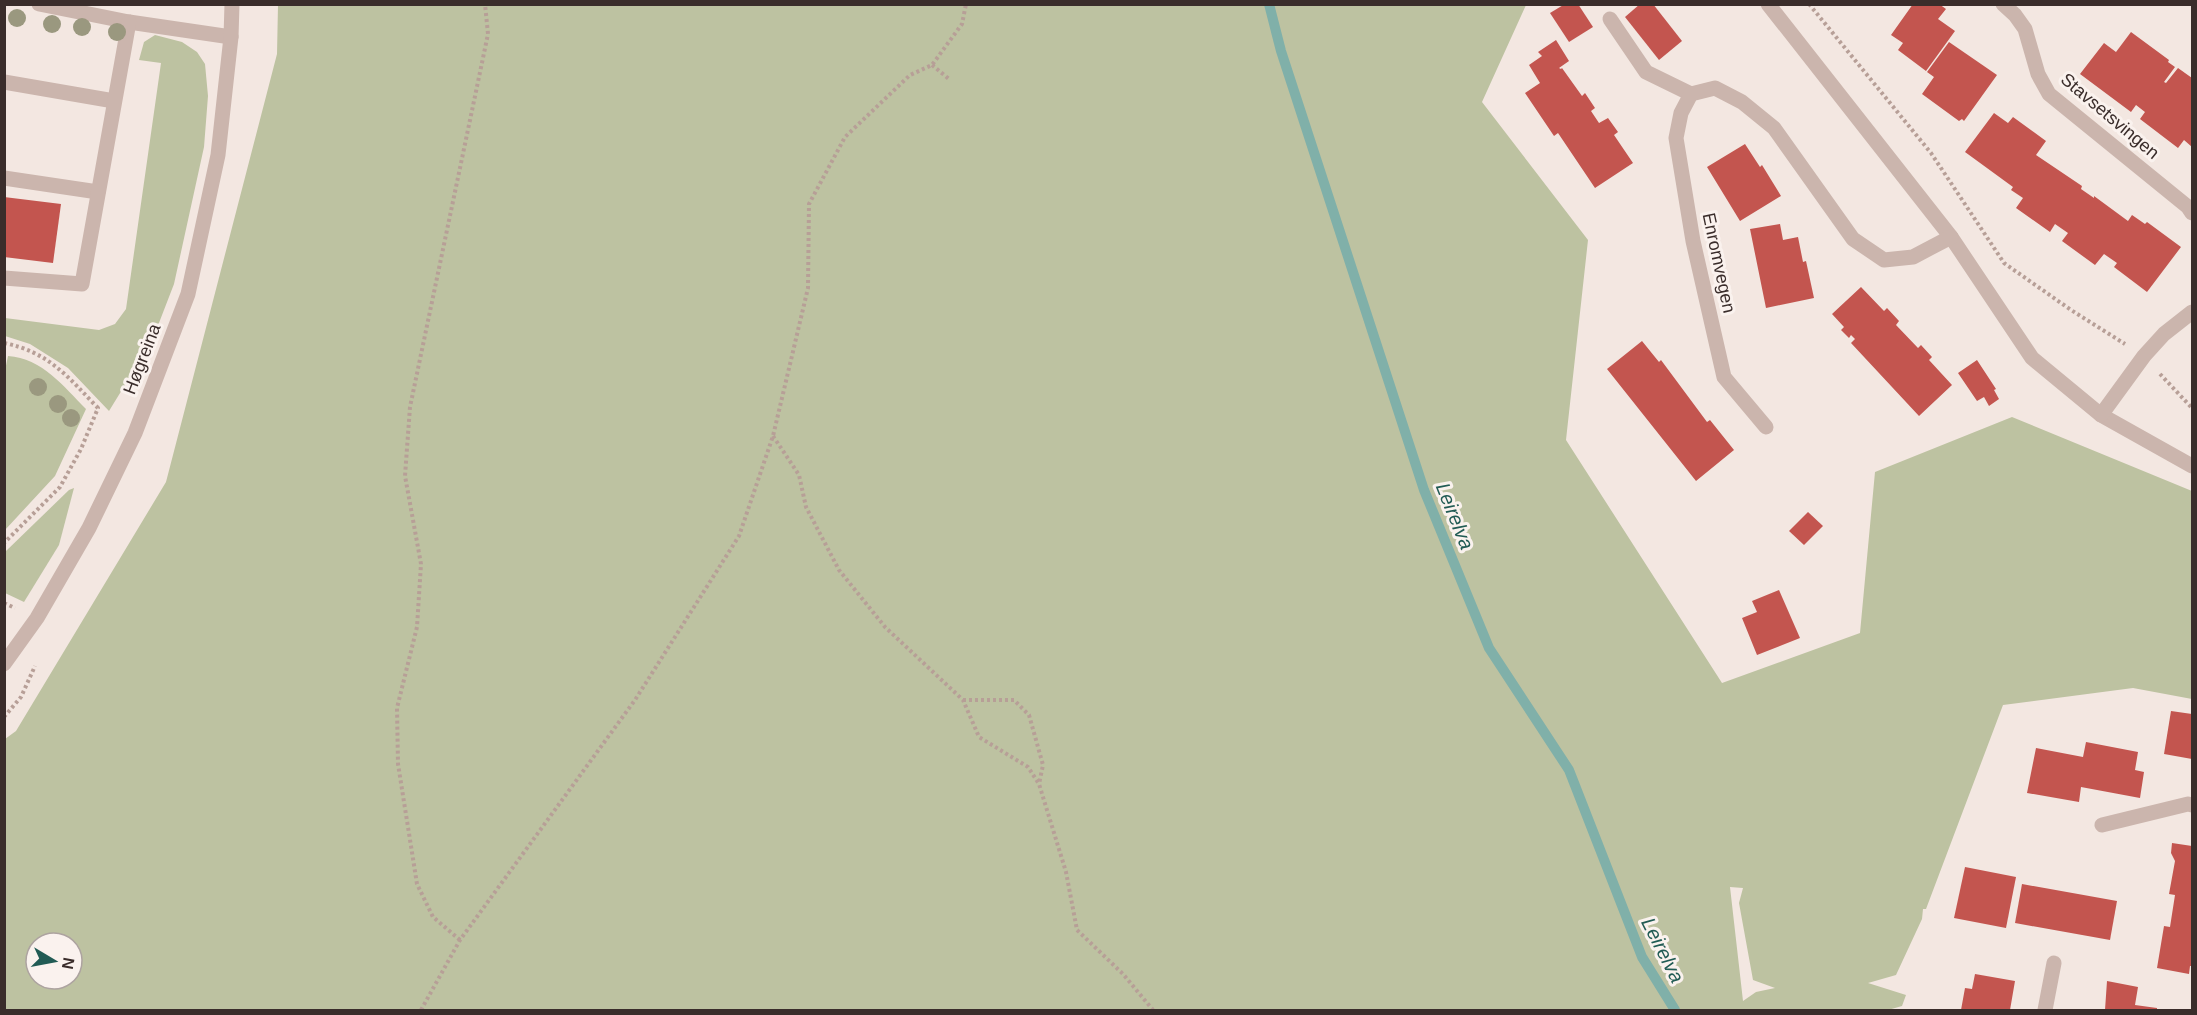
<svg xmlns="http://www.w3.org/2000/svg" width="2197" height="1015" viewBox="0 0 2197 1015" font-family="Arial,sans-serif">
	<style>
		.green { fill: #bdc2a1; fill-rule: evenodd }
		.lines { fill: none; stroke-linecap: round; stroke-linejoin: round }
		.stream { stroke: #80b0a9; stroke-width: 10 }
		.building { fill: #c3554f }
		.path { stroke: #b79f97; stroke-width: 4; stroke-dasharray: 3 3; stroke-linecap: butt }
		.minor { stroke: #cbb5ad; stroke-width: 15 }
		.tree { fill: #9a987f }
		.labels { text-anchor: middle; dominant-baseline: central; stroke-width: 6; stroke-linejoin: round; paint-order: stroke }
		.street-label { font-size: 18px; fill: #3a2d2b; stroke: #faf2ee }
		.water-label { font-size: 20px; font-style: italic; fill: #215b54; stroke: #faf2ee }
	</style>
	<rect width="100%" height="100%" fill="#f3e7e1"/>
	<g class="green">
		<path d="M278,5H1526L1482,102L1588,240L1566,440L1722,683L1860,633L1875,472L2012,417L2192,491V699L2133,688L2003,705L1926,909H1923L1922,919L1896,975L1868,983L1906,995L1902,1006L1888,1010H5V739L16,731L166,482L277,54ZM1730,887L1743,888L1739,903L1753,980L1775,988L1756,992L1743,1001ZM36,943H72V979H36Z"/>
		<path d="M155,35L182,42L197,52L205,64L208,96L204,147L174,284L152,341L109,411L68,368L30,344L5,336V318L99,330L115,324L126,309L161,63L139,60L144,42Z"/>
		<path d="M8,356C42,358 64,387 86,409L55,476L5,530L4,375Z"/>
		<path d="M74,488L59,545L24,602L5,593V552L69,490Z"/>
	</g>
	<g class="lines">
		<path class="stream" d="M1269,4L1281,51L1424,490L1489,648L1569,770L1642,957L1675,1010"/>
	</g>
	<g class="building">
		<path d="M1565,4H1578L1593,27L1569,42L1550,13Z"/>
		<path d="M1640,4H1653L1682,41L1659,60L1625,17Z"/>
		<path d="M1913,4H1939L1946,9L1938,19L1955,31L1926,71L1898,50L1903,43L1891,35Z"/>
		<path d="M2131,32L2169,60L2168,62L2175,67L2164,82L2166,83L2178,68L2192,78V147L2184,140L2178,148L2140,119L2145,112L2136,105L2131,112L2080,74L2104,43L2116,52Z"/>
		<path d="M1556,40L1569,61L1559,68L1561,69L1562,68L1582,96L1585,93L1595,108L1591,111L1599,123L1608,118L1618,132L1614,135L1633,163L1595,188L1558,133L1554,136L1525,93L1540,83L1529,65L1542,56L1538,52Z"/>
		<path d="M1949,42L1997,75L1964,121L1962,119L1959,121L1922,94L1934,77L1927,72Z"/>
		<path d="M1994,113L2008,123L2013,117L2046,141L2036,155L2082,186L2081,189L2094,198V196L2128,221L2132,215L2145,224L2147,222L2181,247L2147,292L2114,267L2117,263L2104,254L2095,265L2062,241L2068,233L2055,224L2050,232L2016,208L2023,198L2011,190L2013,187L1965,152Z"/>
		<path d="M1745,144L1760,167L1762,165L1781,196L1740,221L1707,167Z"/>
		<path d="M4,197L61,204L53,263L4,257Z"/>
		<path d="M1780,224L1783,240L1798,237L1803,262L1806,261L1814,298L1766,308L1750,229Z"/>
		<path d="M1861,287L1884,311L1887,308L1899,321L1896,325L1918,348L1921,345L1932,357L1929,360L1952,385L1919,416L1851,343L1855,339L1851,335L1849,338L1841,330L1844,327L1832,314Z"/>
		<path d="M1642,341L1659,362L1661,360L1707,422L1710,420L1734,450L1696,481L1607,369Z"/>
		<path d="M1977,360L1996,389L1994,390L1999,399L1989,406L1984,397L1977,401L1958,373Z"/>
		<path d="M1808,512L1823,526L1804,545L1789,531Z"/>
		<path d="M1779,590L1800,638L1757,655L1742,618L1757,612L1752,601Z"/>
		<path d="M2171,711L2192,714V759L2164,754Z"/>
		<path d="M2086,742L2138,752L2135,770L2144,772L2140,798L2081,787L2079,802L2027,793L2036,748L2083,757Z"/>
		<path d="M2172,843L2192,846V966H2190L2189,974L2157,968L2164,926L2170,927L2175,895L2169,894L2175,861L2171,853Z"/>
		<path d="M1965,867L2016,877L2006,928L1954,918Z"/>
		<path d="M2022,884L2117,901L2110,940L2015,923Z"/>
		<path d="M1975,974L2015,981L2010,1010H1961L1965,988L1972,989Z"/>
		<path d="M2107,981L2138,987L2135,1005L2157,1008V1010H2105Z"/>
	</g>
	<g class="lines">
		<g class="path">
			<path d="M1809,4L1931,153L2004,263L2071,310L2125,344"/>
			<path d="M932,65L949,79"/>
			<path d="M4,343C49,352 68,377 98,408L81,449L60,487L4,543"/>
			<path d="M2160,374L2192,408"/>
			<path d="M773,436L799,475L806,507L839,570L885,627L963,700L979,737L1028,767L1039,784L1066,872L1077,930L1123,974L1153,1010"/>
			<path d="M4,603L15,608"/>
			<path d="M963,700H1014L1029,715L1043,765L1039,784"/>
			<path d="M4,717L21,697L35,666"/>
			<path d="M460,940L433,917L417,884L398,764L397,708L417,627L421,564L405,476L410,407L488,34L485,4"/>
			<path d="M421,1010L460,940L635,700L739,536L773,436L808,288L809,204L845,137L910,75L932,65L962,24L966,4"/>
		</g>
		<g class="minor">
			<path d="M39,4L129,22L231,37"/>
			<path d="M1768,4L1951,237L2032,358L2101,415L2192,466"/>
			<path d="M2003,4L2015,15L2025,29L2038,74L2049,94L2188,207L2192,213"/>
			<path d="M1610,19L1646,72L1691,94"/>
			<path d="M4,82L114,101"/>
			<path d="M4,178L98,192"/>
			<path d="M4,278L82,284L129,22"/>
			<path d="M2101,415L2144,356L2164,334L2192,312"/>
			<path d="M1766,427L1724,377L1693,241L1676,138L1681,113L1691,94L1715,88L1742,102L1774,128L1853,239L1884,260L1913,257L1951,237"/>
			<path d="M4,664L37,618L89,528L135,433L188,294L218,155L231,37L232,4"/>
			<path d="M2102,825L2188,804L2192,805"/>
			<path d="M2045,1010L2054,963"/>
		</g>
	</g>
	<g class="tree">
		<circle cx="17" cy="18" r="9"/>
		<circle cx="52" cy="24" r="9"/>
		<circle cx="82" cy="27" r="9"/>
		<circle cx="117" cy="32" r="9"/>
		<circle cx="38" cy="387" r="9"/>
		<circle cx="58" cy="404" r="9"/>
		<circle cx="71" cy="418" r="9"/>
	</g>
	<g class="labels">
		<g class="street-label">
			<text transform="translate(2110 116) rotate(40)">Stavsetsvingen</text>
			<text transform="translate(1719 263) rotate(78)">Enromvegen</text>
			<text transform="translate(142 359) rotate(-69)">Høgreina</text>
		</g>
		<g class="water-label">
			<text transform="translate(1455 516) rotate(68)">Leirelva</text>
			<text transform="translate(1663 950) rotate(63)">Leirelva</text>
		</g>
	</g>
	<rect width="2197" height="1015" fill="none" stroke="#3a2d2b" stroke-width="12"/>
	<g transform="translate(54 961) rotate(100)"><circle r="28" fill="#faf2ee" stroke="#ada3a0" stroke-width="1.5"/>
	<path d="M0-4.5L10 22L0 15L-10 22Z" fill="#215b54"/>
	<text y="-9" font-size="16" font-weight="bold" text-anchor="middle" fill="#3a2d2b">N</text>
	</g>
</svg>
